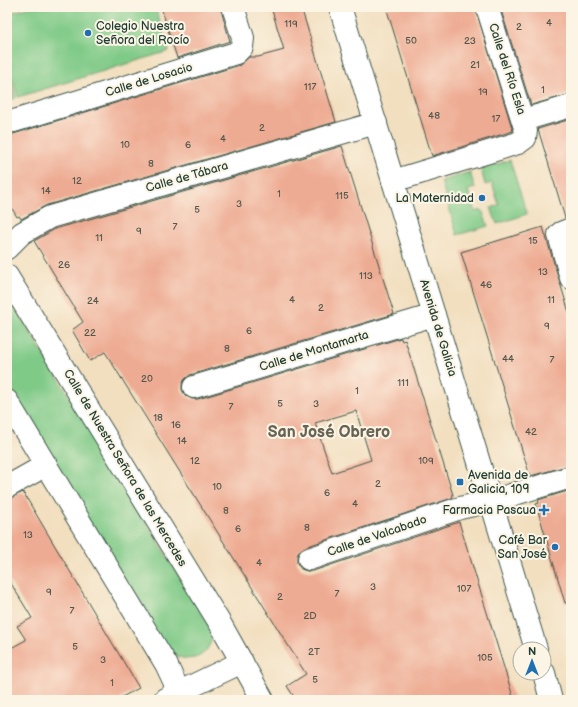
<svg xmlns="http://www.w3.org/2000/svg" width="578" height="707" viewBox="0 0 578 707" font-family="'Balsamiq Sans',sans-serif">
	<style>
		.green { fill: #80ca88; stroke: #50845e }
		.building { fill: #eeab93; fill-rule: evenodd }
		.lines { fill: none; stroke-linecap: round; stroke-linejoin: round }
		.minor-casing { stroke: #3f5549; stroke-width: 24 }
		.highway-casing { stroke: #3f5549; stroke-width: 24 }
		.minor { stroke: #fff; stroke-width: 22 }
		.highway { stroke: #fff; stroke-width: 22 }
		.poi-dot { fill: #1f6fb2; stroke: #fcf5e5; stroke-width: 1.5 }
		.labels { text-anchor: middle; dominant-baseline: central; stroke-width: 4; stroke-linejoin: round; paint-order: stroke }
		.number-label { font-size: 10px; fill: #53584c }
		.poi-label { font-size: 12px; fill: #1f3d34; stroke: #fcf5e5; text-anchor: end }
		.street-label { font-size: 12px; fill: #1f3d34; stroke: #fcf5e5 }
		.district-label { font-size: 16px; font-weight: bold; fill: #676455; stroke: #fcf5e5 }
	</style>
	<rect width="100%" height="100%" fill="#fcf5e5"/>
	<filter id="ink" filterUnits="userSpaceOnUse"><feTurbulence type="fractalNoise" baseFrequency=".025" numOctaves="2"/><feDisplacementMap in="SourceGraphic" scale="8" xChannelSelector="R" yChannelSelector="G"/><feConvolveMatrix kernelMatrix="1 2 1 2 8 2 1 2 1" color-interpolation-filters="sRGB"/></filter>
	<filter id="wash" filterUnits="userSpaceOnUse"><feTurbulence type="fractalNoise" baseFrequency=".012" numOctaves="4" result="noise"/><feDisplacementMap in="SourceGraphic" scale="16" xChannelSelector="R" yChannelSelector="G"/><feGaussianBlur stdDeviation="0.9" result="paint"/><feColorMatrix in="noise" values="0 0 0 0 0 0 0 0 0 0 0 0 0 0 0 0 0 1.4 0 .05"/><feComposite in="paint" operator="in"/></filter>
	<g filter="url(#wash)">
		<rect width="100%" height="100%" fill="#f2dfc0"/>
		<g class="green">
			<path d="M30,7H155L169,51L18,97L7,61V14Z"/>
			<path d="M7,67L16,98L7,101Z"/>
			<path d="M510,160L527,214L497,224L491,208L499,205L492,183L485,185L481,169Z"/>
			<path d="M470,172L475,188L468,190L475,212L482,210L488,226L457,235L441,181Z"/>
			<path d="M7,294L213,632C210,661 185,666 165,649L7,388Z"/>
		</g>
		<g id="blocks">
			<g class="building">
				<path d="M161,7H220L230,41L177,58Z"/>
				<path d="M271,7H301L336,122L47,205L21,219L19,216L17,217L7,200V136L240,65L249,57H258L284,50Z"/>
				<path d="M386,7H475L513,131L432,156Z"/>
				<path d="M500,7H571V94L531,105Z"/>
				<path d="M571,119V217L565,218L538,129Z"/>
				<path d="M342,146L394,314L190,375L185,379L182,384V390L186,396L192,399H198L401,338L402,341L405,340L453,495L452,498L305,547L299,551L297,556V563L301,569L307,571H313L459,522L514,700H296L287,686L306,674L105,352L90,361L72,330L83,322L34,241L55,229ZM356,411L371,460L332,473L315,423Z"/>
				<path d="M543,227L571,319V465L530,476L461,252Z"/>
				<path d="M571,490V602L565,603L536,504L539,503L538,500Z"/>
				<path d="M23,492L139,688L116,700H7V650L26,640L17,626L32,618L7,577V499Z"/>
			</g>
		</g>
	</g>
	<g filter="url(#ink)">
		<use href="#blocks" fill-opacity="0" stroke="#3f5549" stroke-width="1"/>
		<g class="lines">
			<defs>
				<g id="minor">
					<path d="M523,120L571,106"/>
					<path d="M14,121L236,53L242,47L243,38L233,7"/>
					<path d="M393,181L518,143L525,138L526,131L487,7"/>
					<path d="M571,229L561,233L559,235L571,278"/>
					<path d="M7,248L22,233L50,217L376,123"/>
					<path d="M7,276L221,625L263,700"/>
					<path d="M194,387L434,315"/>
					<path d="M7,401L166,664L174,681L179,700"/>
					<path d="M7,487L46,465"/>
					<path d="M309,559L460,508L491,501L571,477"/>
					<path d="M165,699L242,662"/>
				</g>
				<g id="highway">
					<path d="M340,7L536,649"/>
					<path d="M544,673L551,700"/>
				</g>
			</defs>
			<use href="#minor" class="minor-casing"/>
			<use href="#highway" class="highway-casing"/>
			<use href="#minor" class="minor"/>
			<use href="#highway" class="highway"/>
		</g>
	</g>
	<g class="poi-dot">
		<circle cx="88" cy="33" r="4"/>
		<circle cx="482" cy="198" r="4"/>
		<rect x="456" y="478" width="8" height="8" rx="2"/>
		<path d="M542 504h4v4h4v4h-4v4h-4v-4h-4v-4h4z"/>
		<circle cx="555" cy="547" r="4"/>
	</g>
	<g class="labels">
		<g class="number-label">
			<text x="549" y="23">4</text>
			<text x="291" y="24">119</text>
			<text x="519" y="27">2</text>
			<text x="411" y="41">50</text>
			<text x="470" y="41">23</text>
			<text x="475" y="65">21</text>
			<text x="310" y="87">117</text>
			<text x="543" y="90">1</text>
			<text x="483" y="92">19</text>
			<text x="434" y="116">48</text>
			<text x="496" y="119">17</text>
			<text x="262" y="128">2</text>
			<text x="223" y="139">4</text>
			<text x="125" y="145">10</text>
			<text x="188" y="145">6</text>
			<text x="151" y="164">8</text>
			<text x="77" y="181">12</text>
			<text x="46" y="191">14</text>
			<text x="279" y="194">1</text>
			<text x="342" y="196">115</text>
			<text x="239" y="204">3</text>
			<text x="197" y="210">5</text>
			<text x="175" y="227">7</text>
			<text x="139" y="231">9</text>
			<text x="99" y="238">11</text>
			<text x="533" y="241">15</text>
			<text x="64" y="265">26</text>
			<text x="543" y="272">13</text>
			<text x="366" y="276">113</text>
			<text x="486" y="285">46</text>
			<text x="292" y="300">4</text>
			<text x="551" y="300">11</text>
			<text x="93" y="301">24</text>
			<text x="321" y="308">2</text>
			<text x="547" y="326">9</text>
			<text x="249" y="331">6</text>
			<text x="90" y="333">22</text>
			<text x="227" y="349">8</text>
			<text x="508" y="359">44</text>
			<text x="552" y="360">7</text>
			<text x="147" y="379">20</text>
			<text x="403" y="383">111</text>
			<text x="357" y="391">1</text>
			<text x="280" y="404">5</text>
			<text x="316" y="404">3</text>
			<text x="231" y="407">7</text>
			<text x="158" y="418">18</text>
			<text x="176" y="425">16</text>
			<text x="531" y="432">42</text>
			<text x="182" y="441">14</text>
			<text x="195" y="461">12</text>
			<text x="426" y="461">109</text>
			<text x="378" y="484">2</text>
			<text x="217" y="487">10</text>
			<text x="327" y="493">6</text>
			<text x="355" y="504">4</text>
			<text x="226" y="511">8</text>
			<text x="307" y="528">8</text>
			<text x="238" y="529">6</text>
			<text x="28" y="535">13</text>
			<text x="259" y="563">4</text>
			<text x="373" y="587">3</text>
			<text x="464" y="589">107</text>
			<text x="49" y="592">9</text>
			<text x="337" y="594">7</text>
			<text x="280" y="597">2</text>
			<text x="72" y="611">7</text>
			<text x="310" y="616">2D</text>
			<text x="75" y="647">5</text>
			<text x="314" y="652">2T</text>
			<text x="485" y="658">105</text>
			<text x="103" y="660">3</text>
			<text x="315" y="680">5</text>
			<text x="112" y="683">1</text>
		</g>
		<g class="poi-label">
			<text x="96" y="26" text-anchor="start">Colegio Nuestra<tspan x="96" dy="14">Señora del Rocío</tspan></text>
			<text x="474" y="198">La Maternidad</text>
			<text x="468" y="475" text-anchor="start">Avenida de<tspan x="468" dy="14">Galicia, 109</tspan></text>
			<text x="536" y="510">Farmacia Pascua</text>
			<text x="547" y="540">Café Bar<tspan x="547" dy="14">San José</tspan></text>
		</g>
		<g class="street-label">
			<text transform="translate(507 69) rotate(72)">Calle del Río Esla</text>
			<text transform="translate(149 80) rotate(-17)">Calle de Losacio</text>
			<text transform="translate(187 177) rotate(-16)">Calle de Tábara</text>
			<text transform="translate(438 328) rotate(73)">Avenida de Galicia</text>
			<text transform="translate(314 351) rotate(-17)">Calle de Montamarta</text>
			<text transform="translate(125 468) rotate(59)">Calle de Nuestra Señora de las Mercedes</text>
			<text transform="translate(377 536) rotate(-19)">Calle de Valcabado</text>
		</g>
		<g class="district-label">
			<text x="329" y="432">San José Obrero</text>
		</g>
	</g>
	<rect width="578" height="707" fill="none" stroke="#fcf5e5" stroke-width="24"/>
	<g transform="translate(532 661)"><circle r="19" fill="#fcf5e5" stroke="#a4ab9e"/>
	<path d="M0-3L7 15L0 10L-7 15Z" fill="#1f6fb2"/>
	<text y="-6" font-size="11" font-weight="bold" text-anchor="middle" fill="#1f3d34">N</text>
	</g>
</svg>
